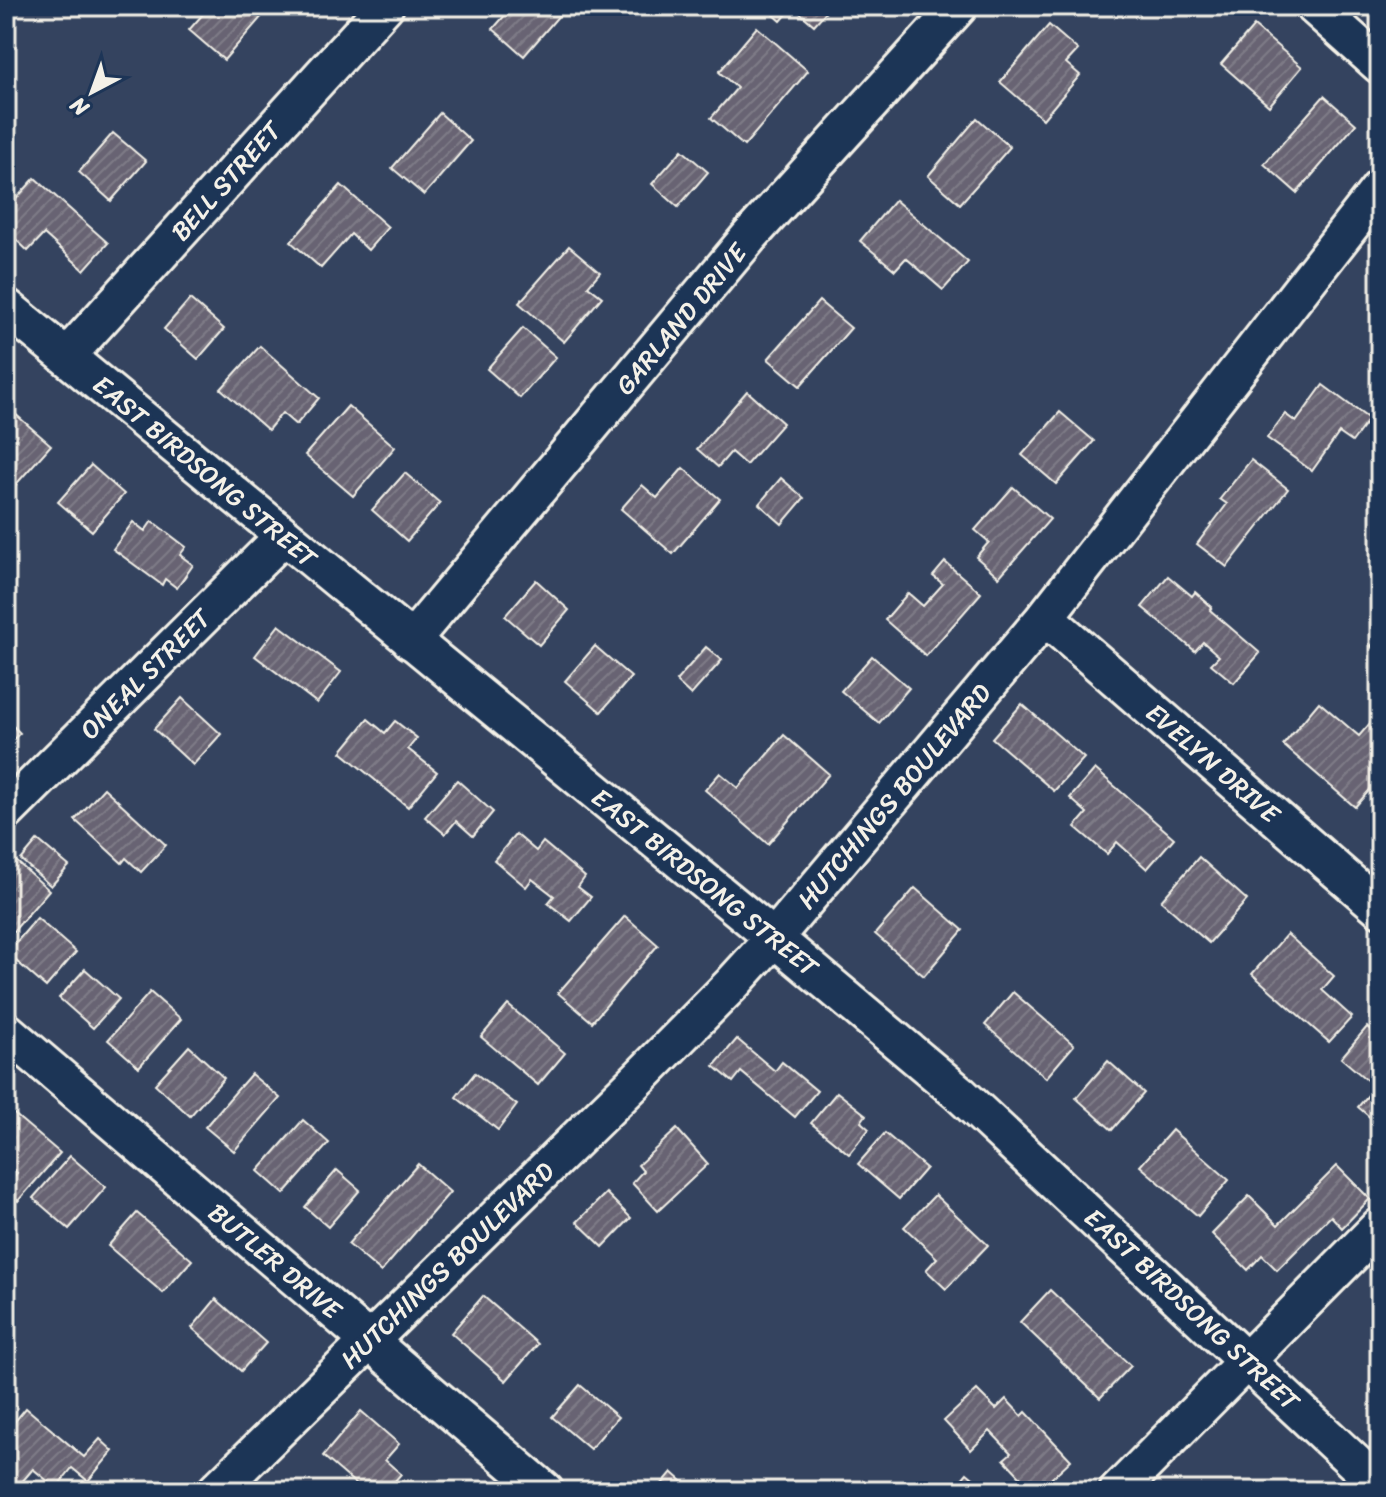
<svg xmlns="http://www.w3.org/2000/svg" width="1386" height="1497" viewBox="0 0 1386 1497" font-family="Sriracha,sans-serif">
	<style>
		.building { fill: url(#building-hatch); stroke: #f4f1e8; stroke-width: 2 }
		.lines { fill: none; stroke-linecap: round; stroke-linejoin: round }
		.minor-casing { stroke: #f4f1e8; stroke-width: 42 }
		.minor { stroke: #1d3557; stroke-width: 36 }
		.labels { text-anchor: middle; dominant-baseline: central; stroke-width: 6; stroke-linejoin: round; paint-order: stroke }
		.street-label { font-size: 26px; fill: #f4f1e8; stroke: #1d3557 }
	</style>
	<defs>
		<pattern id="building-hatch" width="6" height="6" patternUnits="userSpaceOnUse" patternTransform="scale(2)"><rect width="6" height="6" fill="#686473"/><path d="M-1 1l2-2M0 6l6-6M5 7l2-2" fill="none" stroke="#7e7b87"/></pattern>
	</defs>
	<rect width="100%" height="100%" fill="#34435f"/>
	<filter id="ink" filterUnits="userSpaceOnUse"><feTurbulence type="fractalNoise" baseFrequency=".0125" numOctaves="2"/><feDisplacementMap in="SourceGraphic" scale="16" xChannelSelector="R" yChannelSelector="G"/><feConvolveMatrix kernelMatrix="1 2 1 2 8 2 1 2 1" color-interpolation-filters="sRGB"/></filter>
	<g filter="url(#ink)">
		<g class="building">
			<path d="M210,6H254L264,14L224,60L189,30Z"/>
			<path d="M513,6H567L524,56L493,29Z"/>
			<path d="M764,6H831L814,25L793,7L781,21Z"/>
			<path d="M842,6H861L853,15Z"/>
			<path d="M1049,25L1078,50L1066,63L1080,75L1043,119L1000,82Z"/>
			<path d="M1254,26L1302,67L1269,106L1221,64Z"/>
			<path d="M757,27L808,71L744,146L711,118L737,88L719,72Z"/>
			<path d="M1324,96L1356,124L1297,193L1264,164Z"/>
			<path d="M440,113L471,141L424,195L392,168Z"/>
			<path d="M977,118L1010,147L960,204L928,176Z"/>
			<path d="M113,133L146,161L111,201L79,172Z"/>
			<path d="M682,150L708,172L678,207L652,184Z"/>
			<path d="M35,178L108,243L84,270L44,234L28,251L6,230V210Z"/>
			<path d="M341,185L388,227L368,250L351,234L321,268L291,242Z"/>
			<path d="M895,200L968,262L943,290L906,258L895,270L860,241Z"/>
			<path d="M569,246L600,272L588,286L602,297L564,342L519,303Z"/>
			<path d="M190,299L224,329L198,359L164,329Z"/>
			<path d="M819,301L851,328L800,386L768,359Z"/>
			<path d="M523,328L556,357L520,398L487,369Z"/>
			<path d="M260,346L319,398L296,425L282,413L268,430L221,389Z"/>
			<path d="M1323,385L1369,419L1352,442L1339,433L1312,471L1267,438L1285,414L1296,422Z"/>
			<path d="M747,391L783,423L746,465L731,452L718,467L697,449Z"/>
			<path d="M6,406L51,445L11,490L6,485Z"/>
			<path d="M348,406L395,447L353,496L305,455Z"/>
			<path d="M1060,412L1094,441L1056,484L1022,455Z"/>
			<path d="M1251,460L1288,489L1227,567L1197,544L1227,504L1220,499Z"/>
			<path d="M91,465L124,494L92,531L58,502Z"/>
			<path d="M683,468L720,499L673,554L621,509L642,485L657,498Z"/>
			<path d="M405,473L440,503L407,541L372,510Z"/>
			<path d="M781,478L804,498L782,524L759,504Z"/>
			<path d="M1013,487L1050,519L999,577L976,557L989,542L975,530Z"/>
			<path d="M152,521L186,547L180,555L193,565L177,588L165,579L162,585L113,549L133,522L145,531Z"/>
			<path d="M945,562L981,593L926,656L885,620L908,593L923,606L943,584L933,576Z"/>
			<path d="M1168,576L1192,596L1195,592L1212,607L1210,610L1260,653L1234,683L1211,664L1219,656L1203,642L1195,651L1142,607Z"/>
			<path d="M536,580L569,610L539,645L505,616Z"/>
			<path d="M279,625L341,672L317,703L255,656Z"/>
			<path d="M1380,636V655L1371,646Z"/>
			<path d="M595,646L631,677L601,712L565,681Z"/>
			<path d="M706,647L722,660L691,695L676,681Z"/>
			<path d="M872,656L909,688L879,723L841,691Z"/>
			<path d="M182,698L221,734L193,765L154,729Z"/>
			<path d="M1319,702L1359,736L1378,714L1380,715V778L1355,807L1283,745Z"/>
			<path d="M1022,704L1084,758L1054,791L992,738Z"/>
			<path d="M6,719L20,733L6,746Z"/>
			<path d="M368,719L385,733L395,721L417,738L408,749L437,772L408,807L341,752Z"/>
			<path d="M784,735L829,774L768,844L705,790L720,773L738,788Z"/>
			<path d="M1095,769L1174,838L1147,869L1117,842L1107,854L1075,827L1087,813L1070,798Z"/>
			<path d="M457,780L493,812L473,836L456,821L445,834L425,817Z"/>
			<path d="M104,788L166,845L141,872L126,858L122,863L75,820Z"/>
			<path d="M516,834L536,851L543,842L585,877L578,887L591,897L571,921L548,903L554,896L532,879L526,887L494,860Z"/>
			<path d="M38,840L69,866L51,886L21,860Z"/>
			<path d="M1199,857L1247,900L1209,943L1161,901Z"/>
			<path d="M16,861L49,890L6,940V873Z"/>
			<path d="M915,888L963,930L924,976L875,934Z"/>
			<path d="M625,916L658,945L592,1022L558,993Z"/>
			<path d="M37,918L76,952L46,987L7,953Z"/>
			<path d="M1287,934L1334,976L1322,990L1352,1017L1329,1042L1252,974Z"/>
			<path d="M85,969L119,999L93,1028L59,998Z"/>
			<path d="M150,992L181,1019L139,1067L108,1040Z"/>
			<path d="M1013,992L1074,1045L1046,1078L985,1025Z"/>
			<path d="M508,1005L565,1053L538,1085L481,1037Z"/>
			<path d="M1367,1027L1380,1038V1126L1358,1107L1375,1087L1341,1058Z"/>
			<path d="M737,1039L775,1071L782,1062L817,1091L795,1117L741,1072L733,1082L714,1066Z"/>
			<path d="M189,1046L224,1078L190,1116L155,1084Z"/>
			<path d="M1108,1061L1144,1093L1112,1130L1076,1098Z"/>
			<path d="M475,1073L517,1105L498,1130L456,1097Z"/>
			<path d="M251,1074L280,1098L234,1151L205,1127Z"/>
			<path d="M837,1092L866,1115L861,1122L869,1129L849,1154L811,1123Z"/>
			<path d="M6,1107L60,1153L18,1201L6,1191V1186L17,1173L6,1164Z"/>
			<path d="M303,1120L329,1143L284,1194L258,1171Z"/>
			<path d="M677,1129L708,1164L658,1211L632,1183L643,1171L638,1165Z"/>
			<path d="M1172,1130L1229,1180L1198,1216L1140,1166Z"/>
			<path d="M885,1133L926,1168L899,1199L858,1164Z"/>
			<path d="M70,1156L106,1187L69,1229L33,1198Z"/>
			<path d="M418,1164L450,1192L381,1272L348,1244Z"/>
			<path d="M1337,1166L1370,1199L1342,1228L1331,1216L1277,1270L1262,1255L1248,1270L1212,1234L1249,1196L1278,1225Z"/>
			<path d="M337,1170L360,1190L328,1227L305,1207Z"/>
			<path d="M606,1193L631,1218L603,1247L577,1222Z"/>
			<path d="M935,1195L988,1245L946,1289L926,1270L937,1258L904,1227Z"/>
			<path d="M137,1213L192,1260L163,1293L108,1246Z"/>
			<path d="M1050,1290L1131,1366L1100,1398L1020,1322Z"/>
			<path d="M483,1296L538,1344L506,1381L451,1333Z"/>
			<path d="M216,1299L266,1343L241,1371L192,1328Z"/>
			<path d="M1380,1381V1396L1372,1390Z"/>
			<path d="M580,1385L618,1417L590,1449L552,1417Z"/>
			<path d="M977,1390L996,1409L1006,1399L1022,1416L1026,1412L1071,1460L1038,1491H1034L1004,1459L1011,1453L990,1431L971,1450L944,1421Z"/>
			<path d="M26,1408L84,1457L100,1439L113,1451L88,1481L72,1468L56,1488L33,1469L14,1491H6V1432Z"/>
			<path d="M361,1411L399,1444L385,1460L401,1474L386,1491H364L323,1456Z"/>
			<path d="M672,1472L693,1491H656Z"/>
			<path d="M967,1473L989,1491H958L954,1488Z"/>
		</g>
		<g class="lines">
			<defs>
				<g id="minor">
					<path d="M1314,6L1380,65"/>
					<path d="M6,307L774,938L959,1093L1380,1486"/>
					<path d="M67,356L385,6"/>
					<path d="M1045,617L1380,908"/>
					<path d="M411,641L749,237L959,6"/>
					<path d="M6,812L284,536"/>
					<path d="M6,1031L545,1491"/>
					<path d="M216,1491L641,1076L732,984L774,938L1045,617L1380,188"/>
					<path d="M1118,1491L1380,1226"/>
				</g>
			</defs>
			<use href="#minor" class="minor-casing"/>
			<use href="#minor" class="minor"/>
		</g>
	</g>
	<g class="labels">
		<g class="street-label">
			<text transform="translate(226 181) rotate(-48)">BELL STREET</text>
			<text transform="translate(681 319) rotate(-50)">GARLAND DRIVE</text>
			<text transform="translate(205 471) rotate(40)">EAST BIRDSONG STREET</text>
			<text transform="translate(145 674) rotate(-45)">ONEAL STREET</text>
			<text transform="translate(1213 763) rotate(41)">EVELYN DRIVE</text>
			<text transform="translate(894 796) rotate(-50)">HUTCHINGS BOULEVARD</text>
			<text transform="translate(705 882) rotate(39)">EAST BIRDSONG STREET</text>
			<text transform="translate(275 1261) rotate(40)">BUTLER DRIVE</text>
			<text transform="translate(447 1265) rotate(-44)">HUTCHINGS BOULEVARD</text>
			<text transform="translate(1192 1309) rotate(43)">EAST BIRDSONG STREET</text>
		</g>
	</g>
	<rect width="1386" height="1497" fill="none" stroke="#1d3557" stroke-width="32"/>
	<rect x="16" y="16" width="1354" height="1465" fill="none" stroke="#f4f1e8" stroke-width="3" filter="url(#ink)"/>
	<g transform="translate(92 92) rotate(221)" stroke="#1d3557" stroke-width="6" paint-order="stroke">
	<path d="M0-6L14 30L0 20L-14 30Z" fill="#f4f1e8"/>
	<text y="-12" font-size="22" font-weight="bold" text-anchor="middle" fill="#f4f1e8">N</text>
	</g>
</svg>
